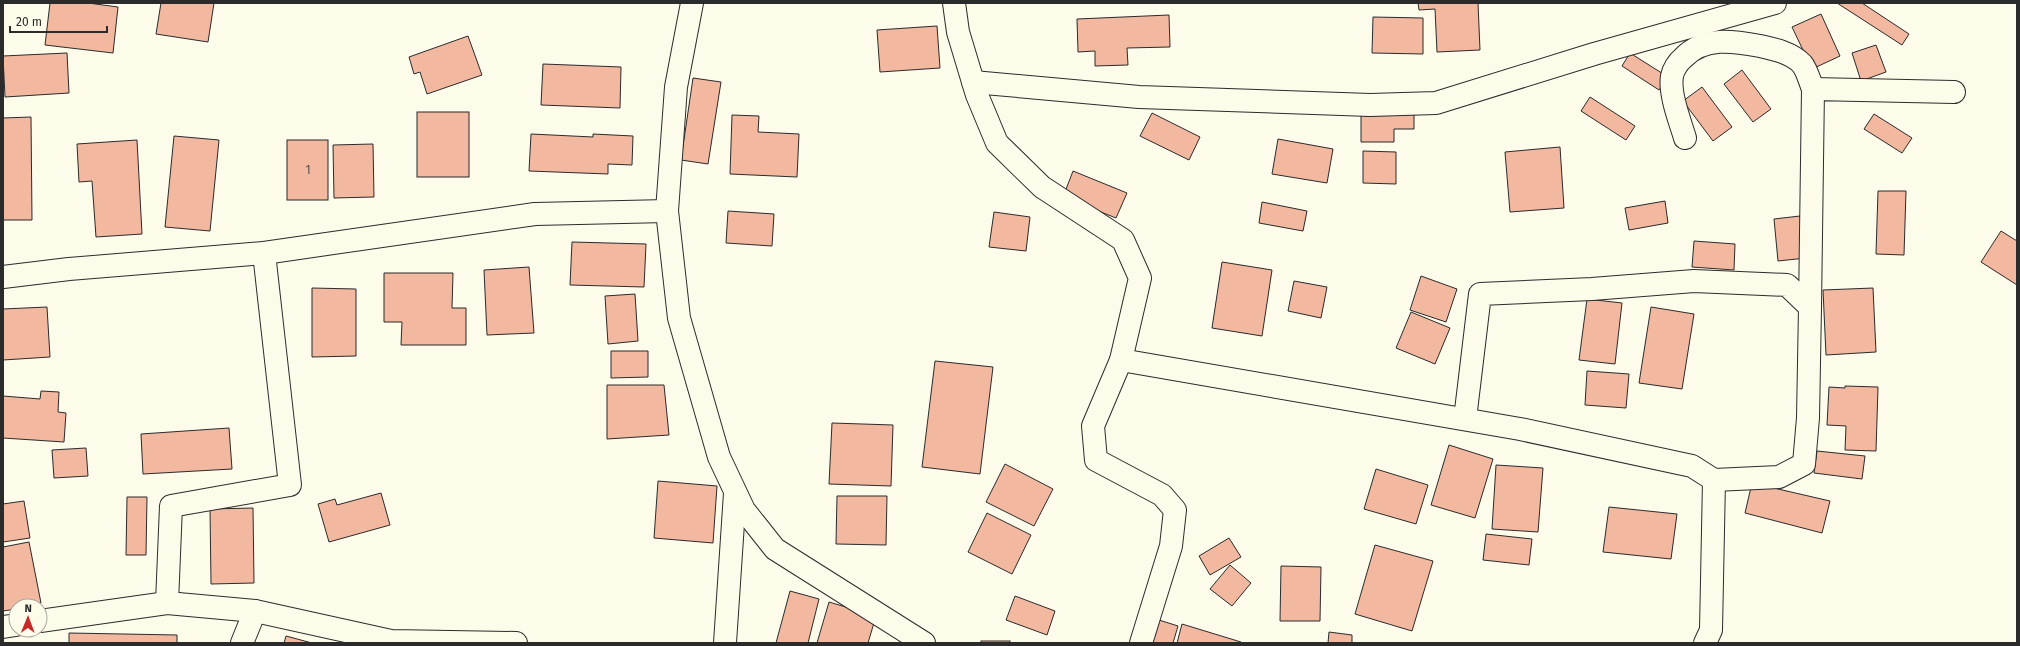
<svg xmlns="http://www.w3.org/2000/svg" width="2020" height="646" viewBox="0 0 2020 646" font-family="'Fira Sans',sans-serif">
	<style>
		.building { fill: #f2b8a0; stroke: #2b2b2b }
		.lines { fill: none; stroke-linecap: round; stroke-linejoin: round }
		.minor-casing { stroke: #2b2b2b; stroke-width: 24 }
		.minor { stroke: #fdfbea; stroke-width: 22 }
		.labels { text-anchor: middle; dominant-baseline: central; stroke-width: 3; stroke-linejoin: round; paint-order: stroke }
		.number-label { font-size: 12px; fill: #5d4e48 }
	</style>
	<rect width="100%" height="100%" fill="#fdfbea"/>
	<g class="building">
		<path d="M50,3H88L118,7L113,53L45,45Z"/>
		<path d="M161,3H214L208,42L156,34Z"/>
		<path d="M1418,3H1478L1480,50L1437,52L1435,9L1419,10Z"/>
		<path d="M1837,3H1862L1909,34L1902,45Z"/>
		<path d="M1821,14L1840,56L1812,69L1792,27Z"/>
		<path d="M1169,15L1170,47L1127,48L1128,65L1095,66V51L1078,52L1077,19Z"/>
		<path d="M1373,17L1423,18V54L1372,53Z"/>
		<path d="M937,26L940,68L880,72L877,30Z"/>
		<path d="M468,36L482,75L427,94L420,72L414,74L409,57Z"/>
		<path d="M1876,45L1886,72L1861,81L1852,53Z"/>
		<path d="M67,53L69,93L5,97L3,56Z"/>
		<path d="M1630,53L1668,77L1659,90L1622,66Z"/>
		<path d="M543,64L621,67L620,108L541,105Z"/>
		<path d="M1742,70L1771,109L1753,122L1724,84Z"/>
		<path d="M693,78L721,82L708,164L681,160Z"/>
		<path d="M1702,87L1732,127L1713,141L1683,101Z"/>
		<path d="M1590,97L1635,126L1626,140L1581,111Z"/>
		<rect x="417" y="112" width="52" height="65"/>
		<path d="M1414,112V129H1394V142H1361V114Z"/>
		<path d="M1152,113L1200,137L1189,160L1140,136Z"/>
		<path d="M1874,114L1912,138L1902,153L1864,129Z"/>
		<path d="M732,115L759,116L758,132L799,134L797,177L730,174Z"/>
		<path d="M31,117L32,220H3V118Z"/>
		<path d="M531,134L593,137V134L633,136L632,165L608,164V174L529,171Z"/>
		<path d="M174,136L219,140L210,231L165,227Z"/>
		<path d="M1278,139L1333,149L1327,183L1272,174Z"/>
		<path d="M137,140L142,234L96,237L92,181L79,182L77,144Z"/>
		<rect x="287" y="140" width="41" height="60"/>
		<path d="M373,144L374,197L334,198L333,145Z"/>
		<path d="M1560,147L1564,208L1510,212L1505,152Z"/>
		<path d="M1363,151L1396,152V184L1363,183Z"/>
		<path d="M1073,171L1127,193L1116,218L1063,197Z"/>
		<path d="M1878,191H1906L1904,255L1876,254Z"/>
		<path d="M1665,201L1668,223L1629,230L1625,208Z"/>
		<path d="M1262,202L1307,211L1303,231L1259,223Z"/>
		<path d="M728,211L774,214L772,246L726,243Z"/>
		<path d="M994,212L1030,217L1026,251L989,247Z"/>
		<path d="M1800,216L1806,258L1778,261L1774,219Z"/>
		<path d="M2001,231L2017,241V285L1981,262Z"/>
		<path d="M1694,241L1735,244L1734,270L1692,267Z"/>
		<path d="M572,242L646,244L644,287L570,285Z"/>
		<path d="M1222,262L1272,270L1262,336L1212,328Z"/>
		<path d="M529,267L534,333L487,335L484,270Z"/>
		<path d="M384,273H453L452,308H466V345H401L402,322H384Z"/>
		<path d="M1421,276L1457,289L1446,322L1410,310Z"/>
		<path d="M1294,281L1327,287L1321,318L1288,311Z"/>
		<path d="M312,288L356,289V356L312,357Z"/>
		<path d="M1873,288L1876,352L1826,355L1823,290Z"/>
		<path d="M635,294L638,341L608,344L605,296Z"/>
		<path d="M1587,299L1622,303L1615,364L1579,360Z"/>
		<path d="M47,307L50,357L3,360V309Z"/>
		<path d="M1651,307L1694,314L1682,389L1639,383Z"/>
		<path d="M1411,312L1450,328L1435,364L1396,348Z"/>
		<path d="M611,351H648V377L611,378Z"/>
		<path d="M935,361L993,367L980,474L922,467Z"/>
		<path d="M1587,371L1629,374L1626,408L1585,405Z"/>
		<path d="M607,385H664L669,435L607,439Z"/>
		<path d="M1845,386L1878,387L1876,451L1845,450L1846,426L1827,425L1829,387L1845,388Z"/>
		<path d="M41,391L59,392L58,412L66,413L64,442L3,438V396L40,399Z"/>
		<path d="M832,423L893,425L891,486L829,484Z"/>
		<path d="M229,428L232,469L143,474L141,434Z"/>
		<path d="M1449,445L1493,459L1475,518L1431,505Z"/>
		<path d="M86,448L88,476L54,478L52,450Z"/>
		<path d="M1817,451L1865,456L1862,479L1814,473Z"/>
		<path d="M1005,464L1053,489L1034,526L986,502Z"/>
		<path d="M1496,465L1543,468L1538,532L1492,529Z"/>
		<path d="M1376,469L1428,485L1416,524L1364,509Z"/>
		<path d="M658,481L717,486L713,543L654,538Z"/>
		<path d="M1752,483L1830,501L1822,533L1745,513Z"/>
		<path d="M381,493L390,525L329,542L318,504L335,499L337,505Z"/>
		<path d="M837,496H887L886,545L836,544Z"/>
		<path d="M127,497H147L146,555H126Z"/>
		<path d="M24,501L30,538L3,542V504Z"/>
		<path d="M1609,507L1677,514L1671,559L1603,552Z"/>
		<path d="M253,508L254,583L211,584L210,509Z"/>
		<path d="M987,513L1031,535L1012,574L968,552Z"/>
		<path d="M1486,534L1532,539L1529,565L1483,560Z"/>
		<path d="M1229,538L1241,557L1210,575L1199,556Z"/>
		<path d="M29,542L41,603L16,606V609L3,611V547Z"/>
		<path d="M1375,545L1433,561L1412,631L1355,614Z"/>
		<path d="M1230,565L1251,583L1232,606L1210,589Z"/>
		<path d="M1281,566L1321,567L1320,621H1280Z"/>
		<path d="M790,591L819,599L808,643H776Z"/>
		<path d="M1015,596L1055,611L1047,635L1006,620Z"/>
		<path d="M829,602L876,616L868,643H817Z"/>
		<path d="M1159,620L1178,626L1173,643H1152Z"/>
		<path d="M1182,624L1241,642V643H1177Z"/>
		<path d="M1329,632L1352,635V643H1328Z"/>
		<path d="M69,633L177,635V643H69Z"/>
		<path d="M286,636L312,643H284Z"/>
		<rect x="981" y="641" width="29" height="2"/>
	</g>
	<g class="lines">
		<defs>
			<g id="minor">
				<path d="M954,3L958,32L977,95L997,143L1042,187L1123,240L1140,278L1121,360L1093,426L1096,460L1162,495L1175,510L1171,546L1141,643"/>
				<path d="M973,82L1139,97L1370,105L1436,103L1594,54L1775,3"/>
				<path d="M1685,138C1680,121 1669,94 1672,76C1673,70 1678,62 1683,58C1704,36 1733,41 1760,46C1774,49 1792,53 1802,64C1807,70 1810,82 1813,89"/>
				<path d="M667,211L679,318L719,457L744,510L775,549L924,643"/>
				<path d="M3,277L69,269L264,253L535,214L667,211L676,87L692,3"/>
				<path d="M1810,307L1813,89L1954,92"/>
				<path d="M1121,360L1520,429L1692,466L1714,480L1711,630L1705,643"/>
				<path d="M1465,419L1480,294L1592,289L1694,281L1787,285L1810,307L1808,418L1804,464L1779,477L1714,480"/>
				<path d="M167,603L171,506L290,485L264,253"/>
				<path d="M40,621L167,603L255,611L391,641L516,643"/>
				<path d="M3,627L16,625"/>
				<path d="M242,643L255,611"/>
				<path d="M725,643L735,493"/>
			</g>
		</defs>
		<use href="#minor" class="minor-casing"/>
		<use href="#minor" class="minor"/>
	</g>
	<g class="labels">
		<g class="number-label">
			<text x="308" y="170">1</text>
		</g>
	</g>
	<rect width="2020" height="646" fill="none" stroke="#2b2b2b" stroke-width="8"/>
	<g transform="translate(28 618) rotate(1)"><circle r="19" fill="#fdfbea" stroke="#a9a89e"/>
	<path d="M0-3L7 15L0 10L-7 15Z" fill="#c62828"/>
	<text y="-6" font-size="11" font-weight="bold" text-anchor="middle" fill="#2b2b2b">N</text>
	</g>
	<path d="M10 26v6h97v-6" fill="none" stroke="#2b2b2b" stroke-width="2"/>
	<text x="16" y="26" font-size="12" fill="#2b2b2b" stroke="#fdfbea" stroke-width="3" paint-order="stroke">20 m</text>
</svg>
